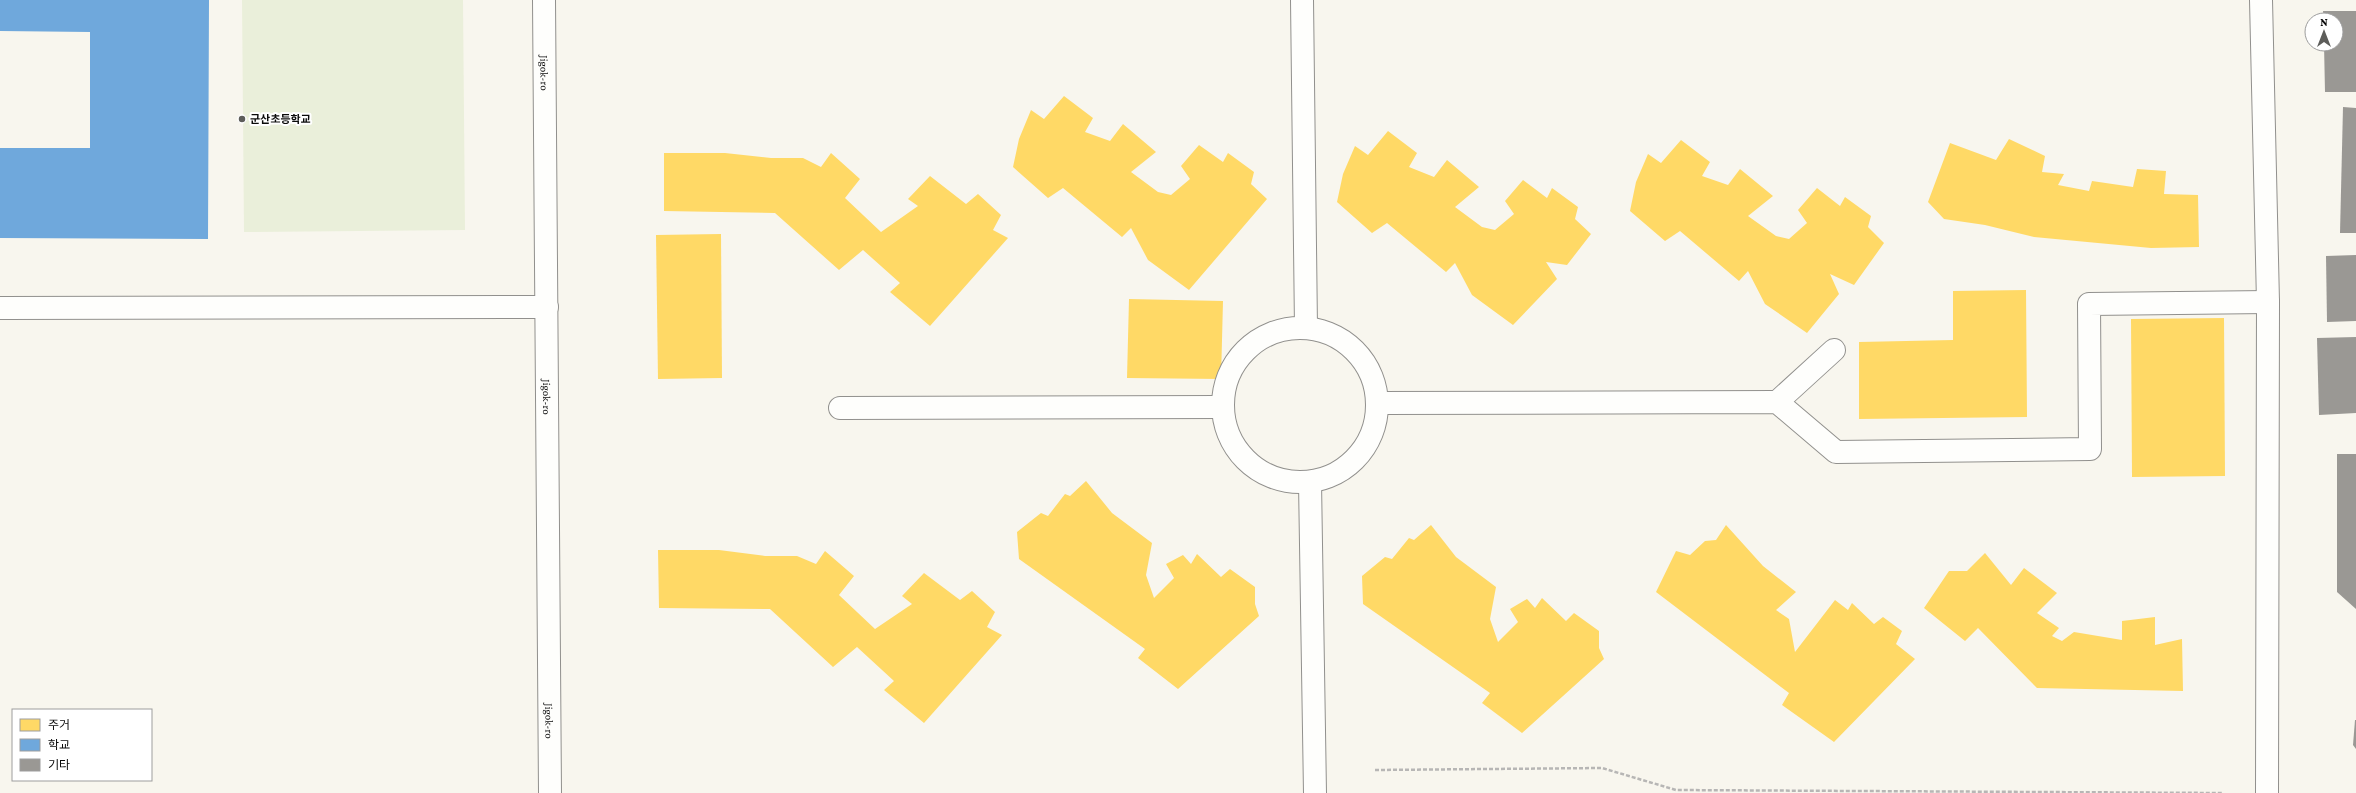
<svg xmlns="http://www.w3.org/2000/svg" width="2356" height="793" viewBox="0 0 2356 793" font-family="'Crimson Pro','Noto Sans KR',serif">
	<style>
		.pitch { fill: #eaefda }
		.homes { fill: #ffd966 }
		.schools { fill: #6fa8dc }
		.building { fill: #9a9894 }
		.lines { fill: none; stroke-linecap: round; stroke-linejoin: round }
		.minor-casing { stroke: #91908d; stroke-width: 24 }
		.path { stroke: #b7b6b5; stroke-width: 2.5; stroke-dasharray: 4 2; stroke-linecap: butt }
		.minor { stroke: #fefefc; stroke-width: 22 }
		.poi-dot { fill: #5d5d5a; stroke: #fff; stroke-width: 1.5 }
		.labels { text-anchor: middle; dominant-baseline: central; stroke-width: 4; stroke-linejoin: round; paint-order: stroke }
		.street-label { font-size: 11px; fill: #0a0a0a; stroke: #fff }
		.poi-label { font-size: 11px; font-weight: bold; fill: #0a0a0a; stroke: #fff; text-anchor: start }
	</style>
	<rect width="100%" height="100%" fill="#f8f6ee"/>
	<path class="pitch" d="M242,0H463L465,230L244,232Z"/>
	<g class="homes">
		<path d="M1064,96L1093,118L1085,132L1110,141L1123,124L1156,152L1131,172L1158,192L1171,195L1190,179L1181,166L1199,145L1223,162L1228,153L1254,172L1251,184L1267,199L1189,290L1148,260L1131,228L1122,237L1063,188L1048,198L1013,167L1019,139L1031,110L1044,119Z"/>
		<path d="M1388,131L1417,153L1409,167L1434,177L1447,160L1479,187L1455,207L1482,227L1495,230L1514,214L1505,201L1523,180L1547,198L1552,188L1578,207L1575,219L1591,234L1567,265L1546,262L1557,279L1513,325L1472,295L1455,263L1446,272L1387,223L1372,233L1337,202L1343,174L1355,146L1368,155Z"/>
		<path d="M2009,139L2045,156L2042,172L2064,174L2058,185L2089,191L2092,181L2133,187L2137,169L2166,171L2164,194L2198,195L2199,247L2151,248L2034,237L1985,225L1944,219L1928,202L1950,143L1996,160Z"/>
		<path d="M1681,140L1710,162L1702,176L1728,185L1740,169L1773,196L1748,216L1776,236L1789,239L1807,223L1798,210L1817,188L1840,206L1845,197L1871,216L1868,227L1884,243L1854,285L1830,274L1839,294L1807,333L1765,304L1748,271L1739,281L1680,231L1665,241L1630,211L1636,182L1648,154L1661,163Z"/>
		<path d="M664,153H725L771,158H803L821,167L831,153L860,179L845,198L881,232L918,206L908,199L930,176L966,204L978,194L1001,215L993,230L1008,238L930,326L890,292L900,283L863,250L839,270L775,213L664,211Z"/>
		<path d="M721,234L722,378L658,379L656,235Z"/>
		<path d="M2026,290L2027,417L1859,419V342L1953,340V291Z"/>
		<path d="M1129,299L1223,301L1221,379L1127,378Z"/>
		<path d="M2224,318L2225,476L2132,477L2131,319Z"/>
		<path d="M1086,481L1112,513L1152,543L1146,575L1154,598L1174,578L1166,564L1183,555L1191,564L1197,554L1221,577L1230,569L1255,587V604L1259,616L1178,689L1138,658L1145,649L1019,559L1017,532L1041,513L1048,516L1065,494L1070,496Z"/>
		<path d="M1431,525L1456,557L1496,587L1490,619L1498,642L1518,622L1510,609L1527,599L1535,608L1542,598L1566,621L1574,613L1599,631V648L1604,659L1522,733L1482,703L1490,693L1363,604L1362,576L1385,557L1392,559L1409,538L1414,540Z"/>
		<path d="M1726,525L1763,566L1796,592L1776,610L1789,619L1795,652L1835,600L1848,610L1852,603L1874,624L1883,617L1902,631L1896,644L1915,659L1834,742L1782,705L1789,693L1656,592L1676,551L1690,555L1705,541L1716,540Z"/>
		<path d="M658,550H719L765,556H797L816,564L825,551L854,576L839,595L875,629L912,604L902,596L924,573L960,600L972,591L995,612L987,627L1002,635L924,723L884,690L894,681L857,647L833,667L770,609L659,608Z"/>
		<path d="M1985,553L2011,585L2024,568L2057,593L2037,613L2059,628L2052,636L2062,641L2074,632L2122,640V621L2155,617V645L2182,639L2183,691L2037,688L1978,628L1965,641L1924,608L1949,571H1967Z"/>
	</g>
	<path class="schools" d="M0,0H209L208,239L0,238V148H90V32L0,31Z"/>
	<g class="building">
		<path d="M2323,11H2356V92H2325L2324,44H2336V20H2324Z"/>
		<path d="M2343,107L2356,108V233H2340Z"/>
		<path d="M2356,255V321L2327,322L2326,256Z"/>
		<path d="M2356,337V413L2319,415L2317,338Z"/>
		<path d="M2337,454H2356V609L2337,592Z"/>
		<path d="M2355,720H2356V749L2353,745Z"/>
	</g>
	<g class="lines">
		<defs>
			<g id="minor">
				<path id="s1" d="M544,0L550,793"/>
				<path d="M1302,0L1306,328"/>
				<path d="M2261,0L2268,302L2267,793"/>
				<path d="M0,308L547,307"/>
				<circle cx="1300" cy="405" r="77"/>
				<path d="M1777,402L1834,350"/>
				<path d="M1377,403L1777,402L1836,452L2090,449L2089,304L2268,302"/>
				<path d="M840,408L1222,407"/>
				<path d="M1310,482L1315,793"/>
			</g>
		</defs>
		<use href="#minor" class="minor-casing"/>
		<path class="path" d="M1375,770L1602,768L1676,790L2222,793"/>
		<use href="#minor" class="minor"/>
	</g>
	<circle class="poi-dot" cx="242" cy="119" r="4"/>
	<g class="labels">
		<g class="street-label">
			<text stroke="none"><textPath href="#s1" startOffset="73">Jigok-ro</textPath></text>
			<text stroke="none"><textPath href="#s1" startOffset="397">Jigok-ro</textPath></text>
			<text stroke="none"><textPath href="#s1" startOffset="721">Jigok-ro</textPath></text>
		</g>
		<g class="poi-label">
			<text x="250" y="119">군산초등학교</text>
		</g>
	</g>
	<rect x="12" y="709" width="140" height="72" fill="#ffffff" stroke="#9d9d9d"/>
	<rect x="20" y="719" width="20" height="12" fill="#ffd966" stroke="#9d9d9d"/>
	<text x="48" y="729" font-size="12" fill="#0a0a0a">주거</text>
	<rect x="20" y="739" width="20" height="12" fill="#6fa8dc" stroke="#9d9d9d"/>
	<text x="48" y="749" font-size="12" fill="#0a0a0a">학교</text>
	<rect x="20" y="759" width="20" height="12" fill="#9a9894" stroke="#9d9d9d"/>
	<text x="48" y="769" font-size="12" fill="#0a0a0a">기타</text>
	<g transform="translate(2324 32)"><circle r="19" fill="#ffffff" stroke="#9d9d9d"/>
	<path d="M0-3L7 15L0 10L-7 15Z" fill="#5d5d5a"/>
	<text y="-6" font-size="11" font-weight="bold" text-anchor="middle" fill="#0a0a0a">N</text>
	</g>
</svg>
